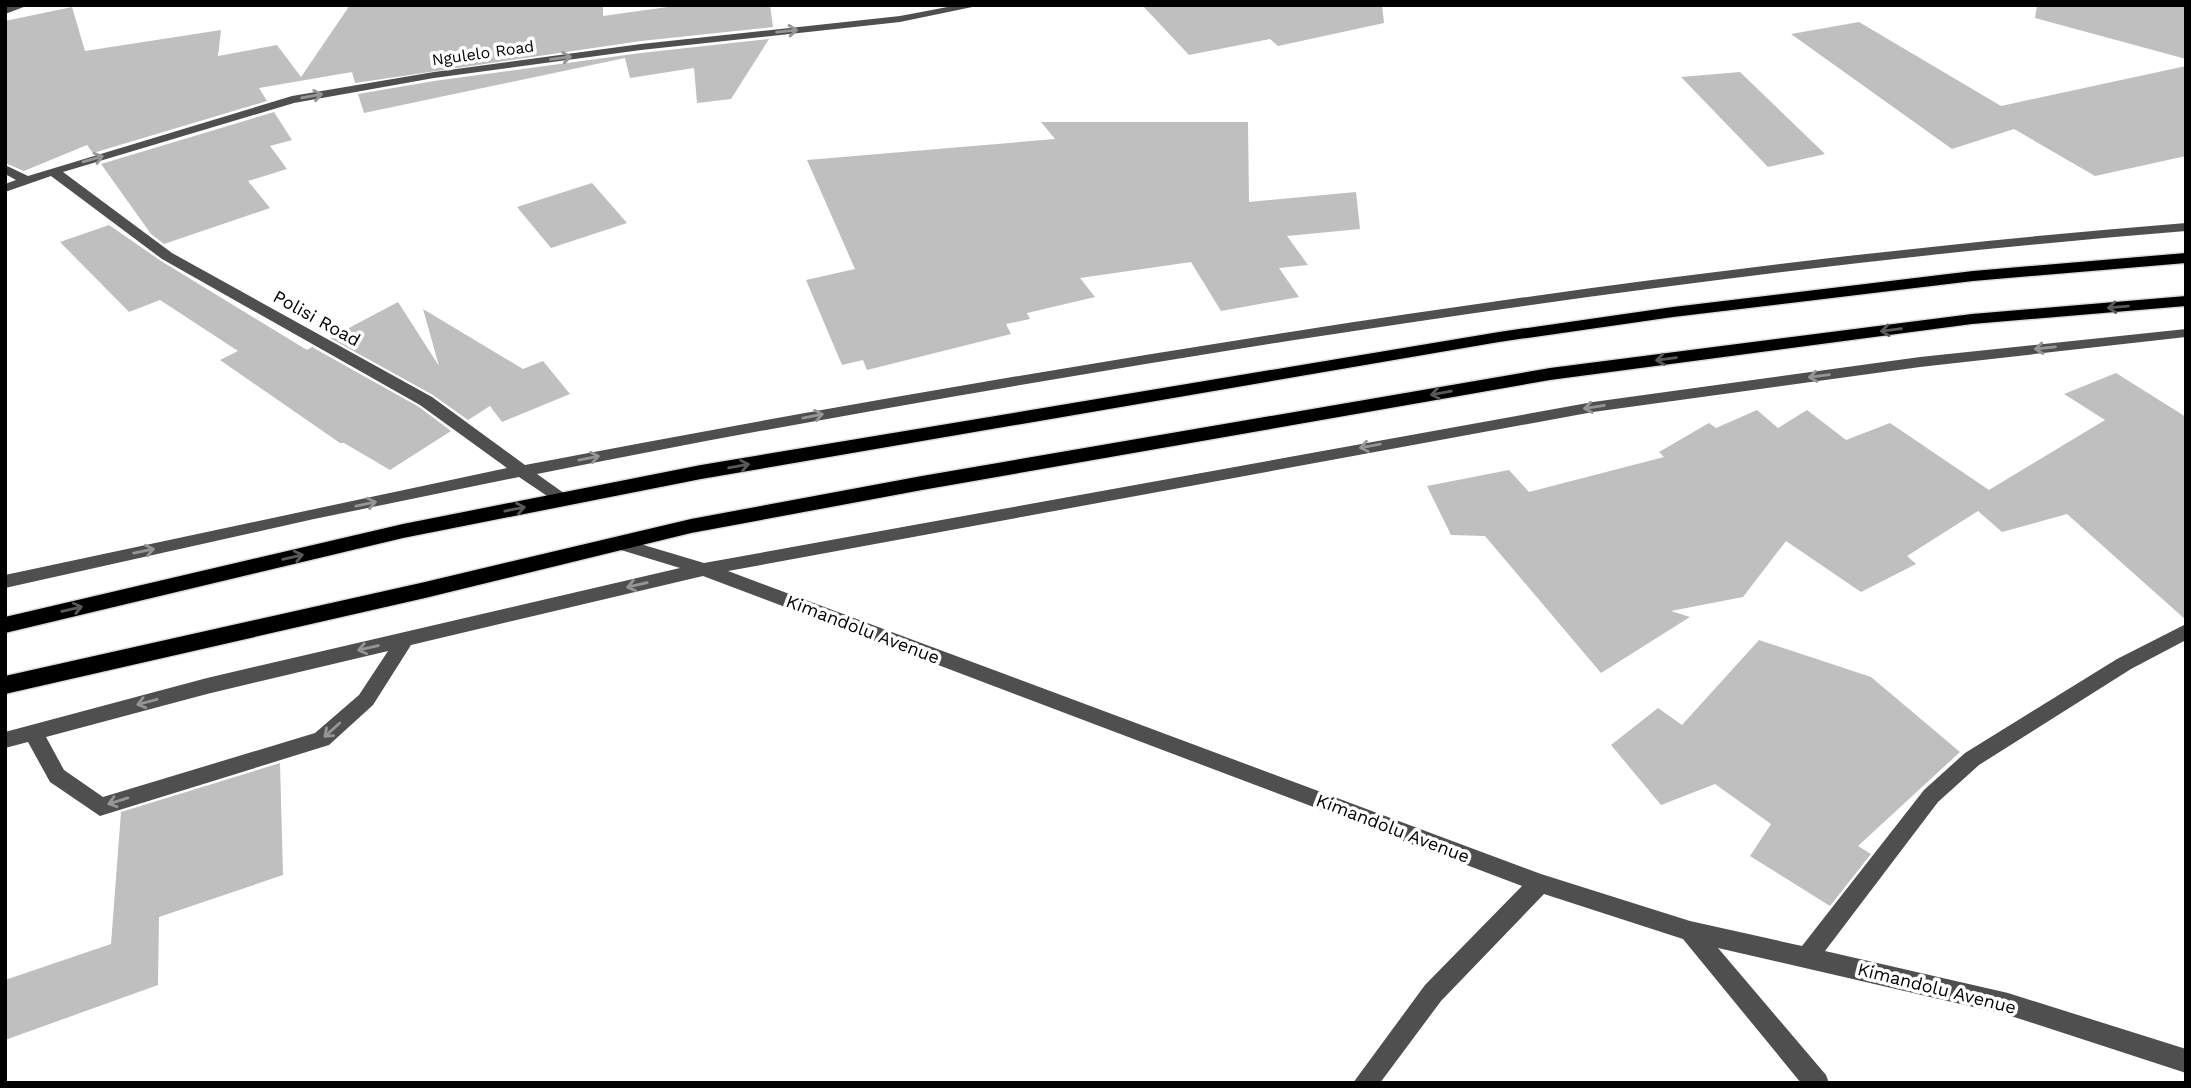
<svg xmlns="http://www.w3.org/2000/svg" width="2191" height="1088" viewBox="0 0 2191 1088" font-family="'Work Sans',sans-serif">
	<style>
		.building { fill: #bfbfbf }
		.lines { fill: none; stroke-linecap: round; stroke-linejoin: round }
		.highway-casing { stroke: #dbdbdb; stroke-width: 3 }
		.minor { fill: #4f4f4f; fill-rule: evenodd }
		.highway { fill: #000; fill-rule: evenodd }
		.oneway { stroke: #959595 }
		.oneway2 { stroke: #595959 }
		.labels { text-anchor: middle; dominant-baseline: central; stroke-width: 7; stroke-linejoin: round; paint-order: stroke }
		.far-street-label { font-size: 16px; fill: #000; stroke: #fff }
		.street-label { font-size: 18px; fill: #000; stroke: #fff }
	</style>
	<rect width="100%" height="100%" fill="#fff"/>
	<g class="building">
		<path d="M350,5H603V16L682,5H770L773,27L641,41L355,83L352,72L259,88L267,101L93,153L87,145L24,171L5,163V21L72,7L85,51L221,30L218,56L277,45L301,77Z"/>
		<path d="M1142,5H1382L1384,23L1278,46L1270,39L1189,55Z"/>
		<path d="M2037,5H2186V59L2035,18Z"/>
		<path d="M1859,22L2001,106L2186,66V156L2095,176L2014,129L1952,149L1791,34Z"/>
		<path d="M769,39L731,99L697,103L694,68L630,78L625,58L364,113L358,94L434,81L641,53Z"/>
		<path d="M1740,72L1825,154L1768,167L1681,77Z"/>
		<path d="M274,112L292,140L270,146L287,169L248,181L270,208L164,244L151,234L101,164Z"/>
		<path d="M1041,122H1248L1249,202L1356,192L1360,229L1287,236L1308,265L1279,268L1299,297L1221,311L1191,262L1080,278L1095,297L1027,313L1030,319L1006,324L1011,334L867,370L863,360L842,365L806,280L855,269L807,160L1055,139Z"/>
		<path d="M592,183L627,223L551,248L517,207Z"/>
		<path d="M109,225L161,261L307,350L312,347L419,407L451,431L390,470L344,443H340L220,360L238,351L160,300L129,312L60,242Z"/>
		<path d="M398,302L439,366L423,309L523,369L543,361L570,394L502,422L490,406L468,420L433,395L330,338Z"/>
		<path d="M2116,373L2186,417V620L2067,514L2002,532L1978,511L1907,556L1916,564L1861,592L1786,541L1743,597L1671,611L1690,617L1601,673L1485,536L1451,535L1427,486L1509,470L1529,492L1664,457L1659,452L1709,423L1716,428L1757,410L1778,428L1807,410L1846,440L1890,423L1989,490L2105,420L2064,394Z"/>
		<path d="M1759,640L1871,677L1960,752L1858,846L1871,854L1830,906L1750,856L1771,824L1715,784L1661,805L1611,745L1658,708L1682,725Z"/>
		<path d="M280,763L283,875L159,917L158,985L5,1040V980L111,944L121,812Z"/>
	</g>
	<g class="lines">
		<defs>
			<g id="highway">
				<path d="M2186,253V263L1973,281L1673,317L1499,342L701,479L403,538L5,633V617L403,524L701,465L1499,332L1673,307L1973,271Z"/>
				<path d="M2186,296V306L1972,324L1550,380L922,490L691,533L425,598L5,694V676L425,582L691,519L922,476L1550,368L1972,314Z"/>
			</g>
		</defs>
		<use href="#highway" class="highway-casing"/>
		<g class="minor">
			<path d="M12,5H29L5,14V7Z"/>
			<path d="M958,5H982L900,22L641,50L434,78L294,103L63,172L172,253L432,397L525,465C779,416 1034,372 1290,332C1587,286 1885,247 2186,223V231C1885,255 1586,295 1288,341C1037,381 786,424 537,474L568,496L570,500L568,504L562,506L519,477L314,519L5,588V575L507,468L420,405L162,259L51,176L5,192V184L16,180L5,174V165L28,176L292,96L434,72L641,44L900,16Z"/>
			<path d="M2186,329V337L1920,367L1593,412L728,571L1541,874L1690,921L1802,946L1924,790L1965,753L2117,659L2186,624V640L2131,669L1979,765L1938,802L1825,951L2008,993L2186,1049V1073L2008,1015L1718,948L1826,1075L1829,1083H1801L1683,939L1544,894L1441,1001L1380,1083H1353L1425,985L1522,886L703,576L411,645L373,705L329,745L100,816L50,782L28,742L5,748V732L207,678L680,568L611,547L608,543L611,539L617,537L704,563L1593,402L1920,357ZM388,651L359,695L315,733L103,797L64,770L46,737L207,694Z"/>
		</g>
		<use href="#highway" class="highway"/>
	</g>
	<defs><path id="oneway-shaft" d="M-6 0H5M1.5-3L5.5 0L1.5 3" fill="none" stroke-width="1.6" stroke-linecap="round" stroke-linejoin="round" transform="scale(1.75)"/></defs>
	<g class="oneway">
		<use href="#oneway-shaft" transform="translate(787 31) rotate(-6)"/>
		<use href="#oneway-shaft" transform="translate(561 58) rotate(-8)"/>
		<use href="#oneway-shaft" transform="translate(312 96) rotate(-10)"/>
		<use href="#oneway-shaft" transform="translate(93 159) rotate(-16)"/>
		<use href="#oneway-shaft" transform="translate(2045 348) rotate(174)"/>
		<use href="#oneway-shaft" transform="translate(1819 376) rotate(172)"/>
		<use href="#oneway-shaft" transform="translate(1594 407) rotate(171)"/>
		<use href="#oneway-shaft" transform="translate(813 416) rotate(-11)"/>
		<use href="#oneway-shaft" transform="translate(1370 446) rotate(170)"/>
		<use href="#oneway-shaft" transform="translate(589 458) rotate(-11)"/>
		<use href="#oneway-shaft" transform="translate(366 504) rotate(-12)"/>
		<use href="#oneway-shaft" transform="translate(144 551) rotate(-12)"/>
		<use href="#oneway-shaft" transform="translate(637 585) rotate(167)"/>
		<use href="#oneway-shaft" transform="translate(368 648) rotate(167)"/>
		<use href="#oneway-shaft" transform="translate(147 702) rotate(165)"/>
		<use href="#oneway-shaft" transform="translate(332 730) rotate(138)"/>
		<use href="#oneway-shaft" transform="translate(118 801) rotate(163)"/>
	</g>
	<g class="oneway2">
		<use href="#oneway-shaft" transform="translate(2118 307) rotate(175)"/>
		<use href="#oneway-shaft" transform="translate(1891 330) rotate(173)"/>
		<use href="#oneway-shaft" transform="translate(1666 359) rotate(172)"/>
		<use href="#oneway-shaft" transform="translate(1441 393) rotate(170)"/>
		<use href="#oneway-shaft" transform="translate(739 466) rotate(-10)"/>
		<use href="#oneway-shaft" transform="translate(515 509) rotate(-11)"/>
		<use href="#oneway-shaft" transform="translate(293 557) rotate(-13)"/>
		<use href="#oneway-shaft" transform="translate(72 609) rotate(-13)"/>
	</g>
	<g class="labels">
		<g class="far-street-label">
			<text transform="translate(483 53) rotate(-8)">Ngulelo Road</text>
		</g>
		<g class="street-label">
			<text transform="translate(317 318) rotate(29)">Polisi Road</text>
			<text transform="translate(863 629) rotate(21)">Kimandolu Avenue</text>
			<text transform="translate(1393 828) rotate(21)">Kimandolu Avenue</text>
			<text transform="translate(1937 988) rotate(14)">Kimandolu Avenue</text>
		</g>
	</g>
	<rect width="2191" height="1088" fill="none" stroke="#000000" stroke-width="14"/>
</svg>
